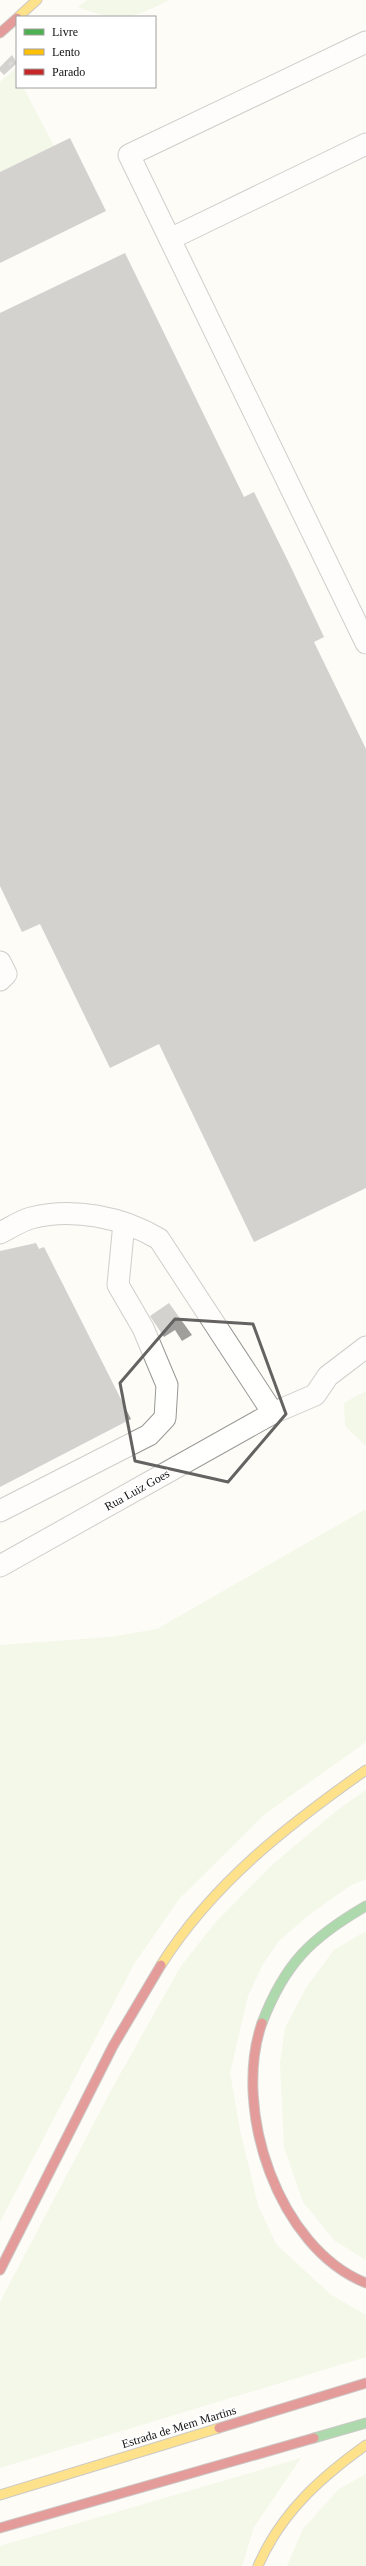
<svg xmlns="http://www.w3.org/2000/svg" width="366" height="2566" viewBox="0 0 366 2566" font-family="'Times New Roman',serif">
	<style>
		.green { fill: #e7f3d7 }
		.building { fill: #a19f9c }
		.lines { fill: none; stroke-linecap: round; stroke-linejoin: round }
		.lane-casing { stroke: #979795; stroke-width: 23 }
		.fast-casing { stroke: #8e8d8b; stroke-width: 11 }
		.slow-casing { stroke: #8e8d8b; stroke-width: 11 }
		.jam-casing { stroke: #8e8d8b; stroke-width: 11 }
		.path { stroke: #b9b9b8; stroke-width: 2.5; stroke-dasharray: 4 2; stroke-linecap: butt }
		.lane { stroke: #fffffe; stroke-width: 21 }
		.fast { stroke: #4caf50; stroke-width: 9 }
		.slow { stroke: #ffc107; stroke-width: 9 }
		.jam { stroke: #c62828; stroke-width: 9 }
		.marked { fill: none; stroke: #646362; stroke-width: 3; stroke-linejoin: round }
		.labels { text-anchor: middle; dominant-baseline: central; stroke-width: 4; stroke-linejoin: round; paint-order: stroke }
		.street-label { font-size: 12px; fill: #111; stroke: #fff }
	</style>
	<rect width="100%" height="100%" fill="#fdfcf7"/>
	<g class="green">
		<path d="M87,0H169C129,20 121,23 78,7Z"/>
		<path d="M17,67V87H23L54,146L0,172V82Z"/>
		<path d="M366,1391V1446L345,1426L344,1403Z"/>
		<path d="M366,1509V1742L265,1814L180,1898L134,1964L0,2222V1645L110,1637L157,1629Z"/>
		<path d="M366,1790V1879L350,1886L310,1914L279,1941L263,1964L248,1996L230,2073L240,2130L258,2205L276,2244L330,2294L366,2315V2357L0,2468V2302L114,2085L181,1966L215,1923L271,1866L336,1811Z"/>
		<path d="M366,1931V2260L335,2241L303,2202L284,2147L280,2063L285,2028L306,1988L334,1950Z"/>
		<path d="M301,2458L254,2527L242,2566H0V2546Z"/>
		<path d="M366,2474V2566H287L303,2529L339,2489Z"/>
	</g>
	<g class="building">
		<path d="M12,55L17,63L4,75L0,71V67Z"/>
		<path d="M70,138L106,211L0,263V172Z"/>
		<path d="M125,253L244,497L254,492L289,563L324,637L314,642L366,749V1188L254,1242L159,1044L110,1068L40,924L22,932L0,886V313Z"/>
		<path d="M36,1243L39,1249L44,1247L131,1419L0,1487V1251Z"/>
		<path d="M169,1303L192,1335L182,1341L175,1330L164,1337L150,1316Z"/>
	</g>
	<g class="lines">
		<defs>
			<g id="lane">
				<path d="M366,42L129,155L366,643"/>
				<path d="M170,239L366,144"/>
				<path d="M0,962L6,974L0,980"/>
				<path d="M0,1233C10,1228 20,1221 31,1218C73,1207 122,1217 159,1239L273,1413"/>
				<path d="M0,1511L149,1435L165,1418L167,1385L143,1328L118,1285L124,1223"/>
				<path d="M0,1566L273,1413L315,1395L328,1376L366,1347"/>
			</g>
			<g id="fast">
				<path d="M262,2023C285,1963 311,1938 366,1906"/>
				<path d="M314,2438L366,2423"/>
			</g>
			<g id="slow">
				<path d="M18,17L37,0"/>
				<path d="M161,1965C213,1883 288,1825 366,1770"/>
				<path d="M0,2495L219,2428"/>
				<path d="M258,2566C281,2513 320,2478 366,2445"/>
			</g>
			<g id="jam">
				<path d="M0,33L17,18"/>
				<path d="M262,2023C232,2109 278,2248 366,2283"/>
				<path d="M0,2270L113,2046L161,1965"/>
				<path d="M219,2428L366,2383"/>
				<path d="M0,2528L314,2438"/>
			</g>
		</defs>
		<use href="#lane" class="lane-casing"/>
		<use href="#fast" class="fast-casing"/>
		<use href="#slow" class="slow-casing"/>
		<use href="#jam" class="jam-casing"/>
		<path class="path" d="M9,65L14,61"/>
		<use href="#lane" class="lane"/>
		<use href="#fast" class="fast"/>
		<use href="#slow" class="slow"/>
		<use href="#jam" class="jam"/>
	</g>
	<path d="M0 0H366V2566H0ZM175,1319L253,1324L286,1414L228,1482L135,1461L120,1383Z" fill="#fdfcf7" fill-opacity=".55" fill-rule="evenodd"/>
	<path class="marked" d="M175,1319L253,1324L286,1414L228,1482L135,1461L120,1383Z"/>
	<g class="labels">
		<g class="street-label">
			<text transform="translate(137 1490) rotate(-29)">Rua Luiz Goes</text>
			<text transform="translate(179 2427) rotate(-17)">Estrada de Mem Martins</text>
		</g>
	</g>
	<rect x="16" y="16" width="140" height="72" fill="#ffffff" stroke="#a0a0a0"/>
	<rect x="24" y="29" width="20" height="6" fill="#4caf50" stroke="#a0a0a0"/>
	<text x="52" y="36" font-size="12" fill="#111111">Livre</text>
	<rect x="24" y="49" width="20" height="6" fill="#ffc107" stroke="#a0a0a0"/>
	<text x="52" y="56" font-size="12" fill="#111111">Lento</text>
	<rect x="24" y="69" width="20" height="6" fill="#c62828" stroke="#a0a0a0"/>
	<text x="52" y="76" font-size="12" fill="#111111">Parado</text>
</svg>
